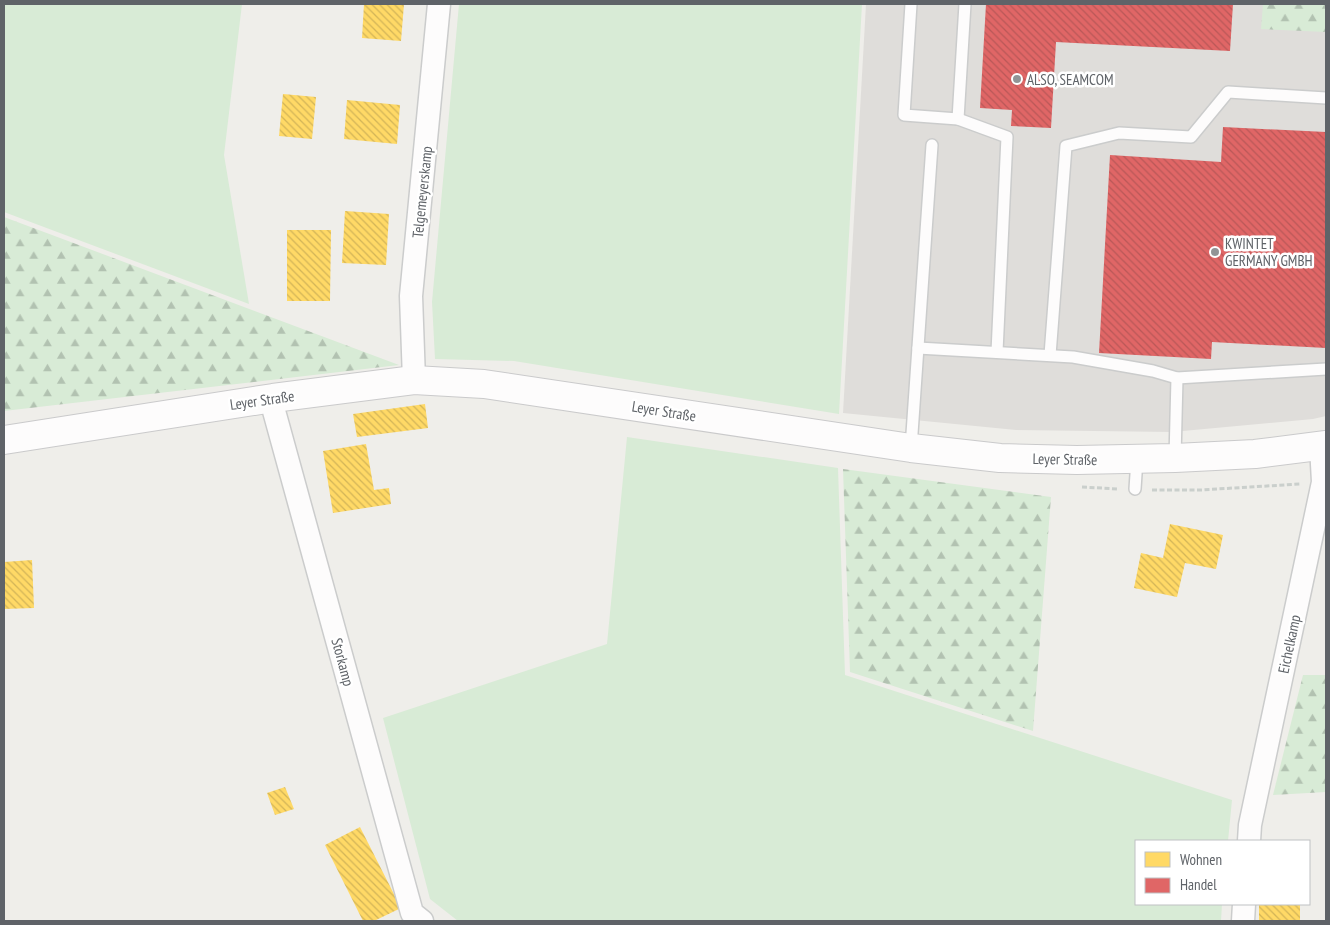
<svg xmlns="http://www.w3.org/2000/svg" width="1330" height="925" viewBox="0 0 1330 925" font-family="'PT Sans Narrow',sans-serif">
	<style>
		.industrial { fill: #dfddda }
		.grass { fill: #d8ebd6 }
		.forest { fill: url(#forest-firs) }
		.homes { fill: url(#homes-back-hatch) }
		.shops { fill: url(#shops-back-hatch) }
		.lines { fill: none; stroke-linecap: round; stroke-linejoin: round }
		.lane-casing { stroke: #cbcccc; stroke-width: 14 }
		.street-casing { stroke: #cbcccc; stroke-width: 25 }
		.secondary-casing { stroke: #cacacb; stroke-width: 30 }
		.path { stroke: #cacfcc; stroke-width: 3; stroke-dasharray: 5 2.5; stroke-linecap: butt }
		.lane { stroke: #fdfcfc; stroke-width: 11 }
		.street { stroke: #fdfcfc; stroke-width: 22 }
		.secondary { stroke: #fdfcfc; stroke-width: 28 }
		.poi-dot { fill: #919496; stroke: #fff; stroke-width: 2 }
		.labels { text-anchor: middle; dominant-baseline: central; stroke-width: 5; stroke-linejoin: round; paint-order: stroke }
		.poi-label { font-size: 15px; fill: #5f6368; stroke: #fff; text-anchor: start }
		.street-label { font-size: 15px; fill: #5f6368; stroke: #fff }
	</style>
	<defs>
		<pattern id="forest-firs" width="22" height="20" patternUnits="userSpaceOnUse" patternTransform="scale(1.25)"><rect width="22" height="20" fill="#d8ebd6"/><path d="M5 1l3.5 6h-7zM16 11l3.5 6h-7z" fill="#b2c2b1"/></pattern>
		<pattern id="homes-back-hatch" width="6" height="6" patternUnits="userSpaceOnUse" patternTransform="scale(1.25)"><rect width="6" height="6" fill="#ffd966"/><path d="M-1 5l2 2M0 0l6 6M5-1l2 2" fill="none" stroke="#d2b458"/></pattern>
		<pattern id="shops-back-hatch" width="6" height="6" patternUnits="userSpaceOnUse" patternTransform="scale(1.25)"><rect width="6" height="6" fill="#e06666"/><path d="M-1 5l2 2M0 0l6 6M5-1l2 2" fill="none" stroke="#b95858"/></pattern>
	</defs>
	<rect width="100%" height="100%" fill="#efeeea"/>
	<path class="industrial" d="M866,4H1326V416L1313,419L1172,432L1016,430L843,413Z"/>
	<g class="grass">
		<path d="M4,4H242L224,155L249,304L4,212Z"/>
		<path d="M459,4H862L839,414L514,361L435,359L432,302Z"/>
		<path d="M627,437L838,468L845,675L1232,800L1228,841H1136V904H1222L1221,921H458L430,899L383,718L607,644Z"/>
	</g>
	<g class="forest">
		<path d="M1263,4H1326V32L1261,29Z"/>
		<path d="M4,217L399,365L4,411Z"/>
		<path d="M843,469L1051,497L1033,731L850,672Z"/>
		<path d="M1303,675H1326V792L1273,795Z"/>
	</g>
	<g class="homes">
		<path d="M364,4H404L401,41L362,38Z"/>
		<path d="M283,94L316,97L312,139L279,136Z"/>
		<path d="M347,100L400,105L397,144L344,139Z"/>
		<path d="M345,211L389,214L386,265L342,263Z"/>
		<path d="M287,230H331L330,301H287Z"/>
		<path d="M425,404L428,428L357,437L353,414Z"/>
		<path d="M366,444L374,490L389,488L391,504L333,513L323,451Z"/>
		<path d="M1170,524L1223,535L1216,569L1185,563L1177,597L1134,588L1141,553L1163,558Z"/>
		<path d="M32,560L34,608L4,609V562Z"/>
		<path d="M285,787L294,809L275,815L267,793Z"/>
		<path d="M360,827L401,908L374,921H363L325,845Z"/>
		<rect x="1259" y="904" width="41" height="17"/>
	</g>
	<g class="shops">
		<path d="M986,4H1233L1230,51L1056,42L1051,128L1011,126L1012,110L980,108Z"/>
		<path d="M1223,127L1326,132V348L1212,342L1211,359L1099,353L1110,155L1221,162Z"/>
	</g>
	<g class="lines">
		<defs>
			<g id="lane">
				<path d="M911,4L904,115L958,119L1007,137L997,352"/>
				<path d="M958,119L965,4"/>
				<path d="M918,348L1073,357L1153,371L1177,378L1326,369"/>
				<path d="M1050,355L1066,146L1119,133L1191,137L1228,92L1326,98"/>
				<path d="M911,448L932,145"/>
				<path d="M1175,458L1177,378"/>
				<path d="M1135,489L1137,459"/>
			</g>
			<g id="street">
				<path d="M414,380L411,296L439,4"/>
				<path d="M273,398L274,411L412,913L422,921"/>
				<path d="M1249,841L1250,825L1323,482L1321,446"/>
				<path d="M1243,921L1244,904"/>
			</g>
			<path id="secondary" d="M4,440L273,398L414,380L484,384L911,448L1000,458L1077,460L1175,458L1255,454L1326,445"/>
		</defs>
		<use href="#lane" class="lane-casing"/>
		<use href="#street" class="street-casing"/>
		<use href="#secondary" class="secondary-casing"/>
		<g class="path">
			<path d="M1082,487L1118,489"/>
			<path d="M1152,490H1200L1300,484"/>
		</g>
		<use href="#lane" class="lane"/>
		<use href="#street" class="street"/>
		<use href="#secondary" class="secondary"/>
	</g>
	<g class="poi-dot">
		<circle cx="1017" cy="79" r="5"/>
		<circle cx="1215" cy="252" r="5"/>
	</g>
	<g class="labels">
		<g class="poi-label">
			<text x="1027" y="79">ALSO, SEAMCOM</text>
			<text x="1225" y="243">KWINTET<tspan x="1225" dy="17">GERMANY GMBH</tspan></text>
		</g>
		<g class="street-label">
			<text transform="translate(422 192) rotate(-84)">Telgemeyerskamp</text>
			<text transform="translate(262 400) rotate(-8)">Leyer Straße</text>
			<text transform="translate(664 411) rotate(9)">Leyer Straße</text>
			<text transform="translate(1065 459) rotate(1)">Leyer Straße</text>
			<text transform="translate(1289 644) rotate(-78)">Eichelkamp</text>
			<text transform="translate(343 662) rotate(75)">Storkamp</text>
		</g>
	</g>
	<rect width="1330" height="925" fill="none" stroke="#5f6368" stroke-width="10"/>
	<rect x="1135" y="840" width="175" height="65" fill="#ffffff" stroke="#bfc1c3"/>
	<rect x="1145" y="852" width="25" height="15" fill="#ffd966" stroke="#bfc1c3"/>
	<text x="1180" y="865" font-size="15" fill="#5f6368">Wohnen</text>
	<rect x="1145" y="878" width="25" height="15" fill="#e06666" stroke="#bfc1c3"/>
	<text x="1180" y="890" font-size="15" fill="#5f6368">Handel</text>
</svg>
